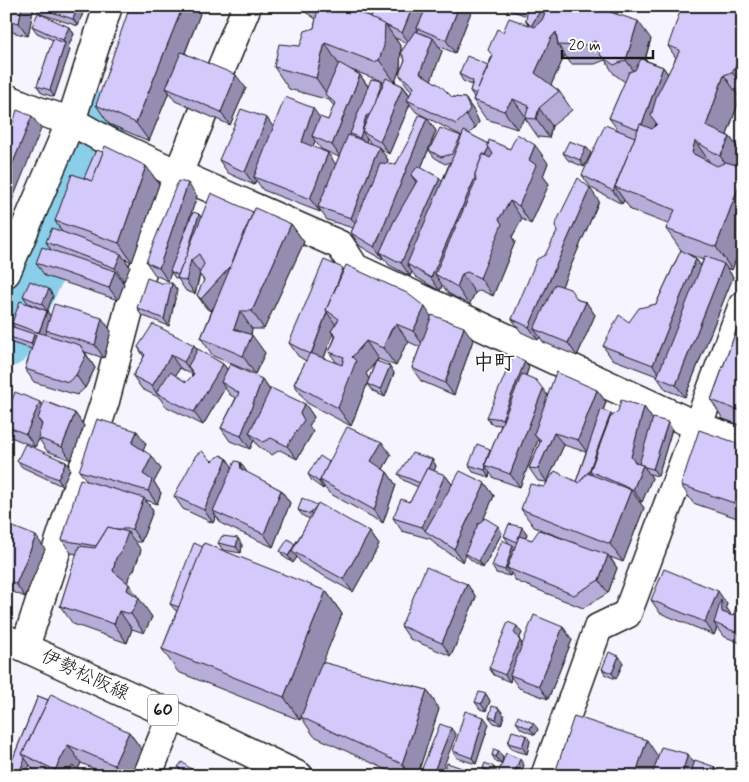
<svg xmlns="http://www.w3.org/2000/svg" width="749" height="782" viewBox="0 0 749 782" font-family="Mynerve,'Klee One',sans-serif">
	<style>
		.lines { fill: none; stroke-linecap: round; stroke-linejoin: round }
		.river { stroke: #89cfea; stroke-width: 55 }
		.minor-casing { stroke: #1c1c1c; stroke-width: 31 }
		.major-casing { stroke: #1c1c1c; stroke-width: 31 }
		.minor { stroke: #fff; stroke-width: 28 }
		.major { stroke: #fff; stroke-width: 28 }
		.wall { fill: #b6add8; stroke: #1c1c1c; fill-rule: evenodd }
		.shaded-wall { fill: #948db0; stroke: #1c1c1c }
		.building { fill: #d4c9fb; stroke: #1c1c1c }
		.labels { text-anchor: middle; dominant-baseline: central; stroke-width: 4; stroke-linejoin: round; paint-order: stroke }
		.shield { fill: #fff; stroke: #606060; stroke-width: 1 }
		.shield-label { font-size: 18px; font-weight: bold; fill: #1c1c1c }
		.street-label { font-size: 19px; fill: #1c1c1c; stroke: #fff }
		.quarter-label { font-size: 21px; font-weight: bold; fill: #1c1c1c; stroke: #fff }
	</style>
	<rect width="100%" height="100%" fill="#f6f4fe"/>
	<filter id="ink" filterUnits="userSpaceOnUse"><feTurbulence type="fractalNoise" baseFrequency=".02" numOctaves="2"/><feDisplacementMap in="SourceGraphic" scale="10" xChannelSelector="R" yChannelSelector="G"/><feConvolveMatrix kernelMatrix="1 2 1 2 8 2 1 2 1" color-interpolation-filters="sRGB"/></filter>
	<g filter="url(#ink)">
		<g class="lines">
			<path class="river" d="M6,340C30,275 70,218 92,153C95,143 97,131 99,119"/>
			<defs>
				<g id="minor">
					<path d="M6,98L38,111L71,121L107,141L178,174L340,245L355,268L699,427L743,442"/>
					<path d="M6,273L71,121L108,6"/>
					<path d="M25,647L105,401L130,306L178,174L247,6"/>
					<path d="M147,776L172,715"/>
					<path d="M545,776L598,628L627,614L743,305"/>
				</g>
				<path id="major" d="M6,639L172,715L299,776"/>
			</defs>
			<use href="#minor" class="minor-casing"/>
			<use href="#major" class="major-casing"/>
			<use href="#minor" class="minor"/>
			<use href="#major" class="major"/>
		</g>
		<g class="wall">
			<path d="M6,6H34L28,36L12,32L6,24Z"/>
			<path d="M296,6H467L471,12L455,53L438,46L442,51L431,80L452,97L465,98L474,111L479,122L475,128L469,134L489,144L510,149L548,163L543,176L549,184L531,224L522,219L512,237L515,242L493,296L480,290L475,293L469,305L448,293L442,285L440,291L416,277L412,272L410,276L389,265L385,259L384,260L360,246L351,233L353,228L327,220L320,210V212L263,190L256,180L254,185L228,173L219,160L267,118L273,128L320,118L328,120L334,106L329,100L289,89L274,67L300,46L314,28L316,19ZM395,38L407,43L401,52V47ZM401,52L405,60L399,74L408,87L412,91L410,95L403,86L395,82L400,68ZM351,70L379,80L368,86L360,75ZM410,104L416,112L462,136L429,150L434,157L445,164L450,162L442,181L440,178L421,168L436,131L427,118L396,164L387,163L388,160L380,149L389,154ZM367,138L371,144L366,142ZM315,141L321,149L339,157L336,164L313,147Z"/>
			<path d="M499,6H547L548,7L612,6L617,14L651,39L645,60L663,67L668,74L676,58L668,46L743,6V97L740,98L727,135L730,137L743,155V240L732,270L727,268L733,277L685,397L666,390L657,377V376L612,359L603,346L629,322L656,304L681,250L666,229L668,224L631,210L624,200L622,204L591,188L582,175L618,130L609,118L625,82L614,74L605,60L595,64H571L565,55L551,85L559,91L572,110L552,126L549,138L538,137L525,118L517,129L486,119L473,100L474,97L470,91L472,85L463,81L459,74L488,65L503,32L529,25L526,21L527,16ZM688,254L703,260L701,266L696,259Z"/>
			<path d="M36,7L84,10L78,26L41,14Z"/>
			<path d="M200,14L185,53L246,88L230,125L175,101L169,92L149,141L109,124L96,105Z"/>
			<path d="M32,26L69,27L74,34L68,47L70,50L54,97L42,93L37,86L53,40L37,33Z"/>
			<path d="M586,147L591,153L584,167L568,160L563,153Z"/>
			<path d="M146,166L159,184L132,262L125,259L130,267L124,281L121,280L124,284L118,300L45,276L36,263L51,250L46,242L62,232L55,221L84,178Z"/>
			<path d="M197,196L180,245L201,217L253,212L291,224L304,242L264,329H252L251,335L265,353L255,374L213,356L201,338L213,308L210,311L206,308L197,295L204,281L200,275L195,294L186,291L178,279L175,278L171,272L168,281L155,275L146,262Z"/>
			<path d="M599,201L562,286L578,300L586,302L595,315L577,356L543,342L540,337L538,340L521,332L512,319L545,255Z"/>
			<path d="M344,269L473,340L454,395L421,381L412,368L420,347L409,342L404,348L396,366L378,359L377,361L394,373L385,397L372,391L367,384L375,363L366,374L369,379L351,426L307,403L294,384L306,361L298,356L289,343ZM333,334L335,337L329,352L337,363L324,358Z"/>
			<path d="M172,283L177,290L169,326L141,315L137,308Z"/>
			<path d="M23,296H53L47,311L50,316L111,331L104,358L85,352L95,368L85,388L77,395L34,382L25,369L32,349L12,343L7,336L15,328L12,323L44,310L28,303Z"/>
			<path d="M743,312V426L723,419L711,400Z"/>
			<path d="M194,345L198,350L223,364L227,369L262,379L270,390L305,404L314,417L309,426L313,432L297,459L280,450L272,455L258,446L254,440L250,449L230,441L221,428L236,398L230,395L225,388L203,425L165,406L160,398L142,389L133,376L144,357L138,347ZM180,368L193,375L194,373V374L186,382L175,376Z"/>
			<path d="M529,367L526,376L547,395L597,390L606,402L603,411L612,416L644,407L653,420L672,429L658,476L649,474L652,478L642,502L639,501L644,508L623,562L610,557L617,568L608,593L583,608L516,581L511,573L510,576L496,573L492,566L509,543L504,536L522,527L527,534L525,538L532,540L565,539L534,527L521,509L544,487L547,482L538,481L529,468L540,442L538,440L520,487L494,478L490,473L489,477L473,472L469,465L490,449L491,451L501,425L491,424L487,417ZM564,445L586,452L576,482H547Z"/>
			<path d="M6,404L10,406L43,405L75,413L84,426L71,460L47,451L39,439L35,447L6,435Z"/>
			<path d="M146,444L143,450L161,469L154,482L161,493L157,504L146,500L153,511L141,542H135L141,550L134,570L129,576L127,583L152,617L144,633L132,629L127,643L73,624L60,606L77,554L71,553L62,540L87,481L79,471Z"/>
			<path d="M743,445V520L693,503L681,485Z"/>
			<path d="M391,455L383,469L387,472L396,485L383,523L329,493L324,487L323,489L312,481L308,474L329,462Z"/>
			<path d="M227,459L232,467L247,473L281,490L290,503L273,547L222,524L216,516L213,523L183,509L174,496L212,461Z"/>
			<path d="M432,459L436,466L434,471L445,475L452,484L485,483L494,496L483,520L502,533L483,568L470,559L466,555L463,562L435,544L431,539L402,531L393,518L412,498L418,487L403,480L398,474Z"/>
			<path d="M17,461L66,462L70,469L62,486L22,467Z"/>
			<path d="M298,510L370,532L379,545L353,592L301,563L297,557L293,563L284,557L280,551L295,544L310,519L303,516Z"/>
			<path d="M6,524L45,549L25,597L6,589Z"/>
			<path d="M218,543L242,545L241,553L223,550Z"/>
			<path d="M203,547L326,591L342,614L322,663L427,690L439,709L417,776H400L314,736L301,717L304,709L300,720L178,672L162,649L177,611L175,610L170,604Z"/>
			<path d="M467,584L476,597L451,656L410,639L401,626Z"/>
			<path d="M743,596V644L723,636L717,628L714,635L660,613L651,600L727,604L726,607L730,613V615L733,616Z"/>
			<path d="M563,627L572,640L548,699L519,688L511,677L510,682L494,675L489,668L522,633L519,639L522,644Z"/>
			<path d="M623,663L616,679L606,675L602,669Z"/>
			<path d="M486,694L490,701L486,711L480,709L475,702Z"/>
			<path d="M38,696L129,732L142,750L131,776H110L81,763L78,769L92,776H42L35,772L30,765L6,776Z"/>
			<path d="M504,715L501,725L494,723L489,717Z"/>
			<path d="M516,722L538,729L535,735L521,729Z"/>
			<path d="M489,724L476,764L457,758L453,751Z"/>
			<path d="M530,741L527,754L513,750L508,743Z"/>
			<path d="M499,751L503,758L501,764L496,762L492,755Z"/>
			<path d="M524,765L520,776H490L487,775L483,768L498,773Z"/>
			<path d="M178,767L192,770L196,776H185L183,774Z"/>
		</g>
		<g class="shaded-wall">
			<path d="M22,6H34L28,36L19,23Z"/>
			<path d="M78,6H81L84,10L78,26L73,19Z"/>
			<path d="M183,6H195L200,14L170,90L166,88L169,92L149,141L136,123Z"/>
			<path d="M355,6H381L375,20L353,10Z"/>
			<path d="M413,6H428L417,28L418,30L411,45L402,33Z"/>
			<path d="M459,6H467L471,12L455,53L446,40Z"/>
			<path d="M543,6H547L554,16L540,39L531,26Z"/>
			<path d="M610,6H612L623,23L607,11Z"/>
			<path d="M638,21L651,39L639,78L626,60Z"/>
			<path d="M385,24L401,47L400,68L395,82L379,60Z"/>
			<path d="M69,27L74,34L68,47L70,50L54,97L50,90L65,43L63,40Z"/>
			<path d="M556,32L558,45L565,55L548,91L535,73L551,38Z"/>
			<path d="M433,38L442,51L429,86L420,73Z"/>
			<path d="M325,43L340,66L331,100L316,78Z"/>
			<path d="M741,56L743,59V88L732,72Z"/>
			<path d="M663,67L672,80L649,143L640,130Z"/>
			<path d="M236,75L246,88L230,125L221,112Z"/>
			<path d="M360,75L369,88L341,158L332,145Z"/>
			<path d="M724,75L740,98L722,149L706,126Z"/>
			<path d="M382,81L386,87L372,113Z"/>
			<path d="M403,86L412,99L407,100L410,104L389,154L380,141Z"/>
			<path d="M465,98L474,111L479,122L475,128L466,115Z"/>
			<path d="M513,99L526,117L517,129L504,111Z"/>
			<path d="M313,108L322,121L312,136L315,141L311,155L302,142Z"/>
			<path d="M539,108L552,126L549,138L536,119Z"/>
			<path d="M32,116L41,129L6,216V180Z"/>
			<path d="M366,116L371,122L362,131L367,138L365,145L360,138Z"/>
			<path d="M267,118L276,131L254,177L256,180L254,185L245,172Z"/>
			<path d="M427,118L436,131L416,180L411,175L416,182L386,255L380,252L384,260L375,247Z"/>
			<path d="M635,137L615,187L624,200L622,204L613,191Z"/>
			<path d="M730,137L743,155V165L736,178L720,156Z"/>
			<path d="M695,141L711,164L692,153Z"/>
			<path d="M490,144L499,157L435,274L442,285L440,291L431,278Z"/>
			<path d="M535,145L548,163L543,176L549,184L531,224L519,206L529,160Z"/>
			<path d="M379,147L388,160L360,230L351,218Z"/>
			<path d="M586,147L591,153L584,167L580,160Z"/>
			<path d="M328,153L337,166L318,207L320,210V212L310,199Z"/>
			<path d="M146,166L159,184L132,262L119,243Z"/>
			<path d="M743,175V240L732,270L716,247Z"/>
			<path d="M440,178L449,191L407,264L412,272L410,276L401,263Z"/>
			<path d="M188,183L197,196L168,281L159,268Z"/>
			<path d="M590,188L599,201L542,332L534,329L540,337L538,340L529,327Z"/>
			<path d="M510,201L522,219L512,237L515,242L493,296L480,278L499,219Z"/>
			<path d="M199,214L204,221L191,261L200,273L195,294L186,281L180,276Z"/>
			<path d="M291,224L304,242L264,329L252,311Z"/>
			<path d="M121,254L130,267L124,281L115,268Z"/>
			<path d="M696,259L705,272L662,378L653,365Z"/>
			<path d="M724,264L733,277L685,397L676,385Z"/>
			<path d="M230,267L239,280L210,311L201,299Z"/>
			<path d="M115,271L124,284L118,300L109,288Z"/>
			<path d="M462,274L475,293L469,305L457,287Z"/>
			<path d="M172,283L177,290L169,326L164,319Z"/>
			<path d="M49,289L53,296L47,311L42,304Z"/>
			<path d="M586,302L595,315L577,356L568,343Z"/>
			<path d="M425,307L437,326L426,349L413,331Z"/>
			<path d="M47,311L51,317L44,340L39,333Z"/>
			<path d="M240,311L252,329L249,342L252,335L265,353L255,374L243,356L234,329Z"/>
			<path d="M327,312L336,325L331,331L333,334L320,368L311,355Z"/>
			<path d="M102,318L111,331L104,358L95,345Z"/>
			<path d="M396,324L409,342L404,348L396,366L383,348L391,330Z"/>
			<path d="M464,327L473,340L454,395L445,383Z"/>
			<path d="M34,334L39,341L36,351L31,344Z"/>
			<path d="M366,341L378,359L366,374L369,379L351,426L338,408L352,357Z"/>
			<path d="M80,345L95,368L85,388L76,375Z"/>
			<path d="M194,345L203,358L193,375L184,362Z"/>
			<path d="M171,355L180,368L163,396L157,394L152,386Z"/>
			<path d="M525,361L529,367L507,426L502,419Z"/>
			<path d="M223,364L232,376L221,382L225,388L203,425L194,412Z"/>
			<path d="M390,366L394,373L385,397L380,390Z"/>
			<path d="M262,379L271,392L249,433L254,440L250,449L241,436Z"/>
			<path d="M543,389L552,402L534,434L538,440L520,487L510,474Z"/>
			<path d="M597,390L606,402L587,452L578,440Z"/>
			<path d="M40,402L49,415L38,419L44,428L38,438L39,439L35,447L26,434Z"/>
			<path d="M305,404L314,417L309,426L313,432L297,459L287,446L300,413Z"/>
			<path d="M644,407L653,420L640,470L631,457Z"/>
			<path d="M75,413L84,426L71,460L62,447Z"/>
			<path d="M611,413L615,420L590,471L594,477L584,486Z"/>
			<path d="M668,422L672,429L658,476L653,469Z"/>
			<path d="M137,431L146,444L141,456L132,443Z"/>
			<path d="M554,433L564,445L547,482L538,469Z"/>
			<path d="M382,442L391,455L380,474L371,461Z"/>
			<path d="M152,456L161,469L154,482L161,493L157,504L148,491L143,474Z"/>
			<path d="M227,459L236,472L213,511L216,516L213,523L204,510Z"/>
			<path d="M432,459L436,466L427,491L422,484Z"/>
			<path d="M66,462L70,469L62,486L58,479Z"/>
			<path d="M240,462L249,475L241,469Z"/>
			<path d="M643,465L652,478L642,502L633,490Z"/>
			<path d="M486,466L490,473L489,477L485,470Z"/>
			<path d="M387,472L396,485L383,523L374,510Z"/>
			<path d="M445,475L454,487L426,531L422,527Z"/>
			<path d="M320,480L324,487L323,489L319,482Z"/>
			<path d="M485,483L494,496L467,554L465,553L466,555L463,562L454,549Z"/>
			<path d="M281,490L290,503L273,547L264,534Z"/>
			<path d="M631,490L644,508L623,562L610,544Z"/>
			<path d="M144,498L153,511L141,542L132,529Z"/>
			<path d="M498,526L502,533L483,568L478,561Z"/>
			<path d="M522,527L527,534L522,549L517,542Z"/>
			<path d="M128,532L141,550L134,570L129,576L126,590L113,571L116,558Z"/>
			<path d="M370,532L379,545L353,592L343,579Z"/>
			<path d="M36,536L45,549L25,597L16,584Z"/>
			<path d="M238,538L242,545L241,553L236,547Z"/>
			<path d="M513,545L518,551L507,568L511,573L510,576L505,570Z"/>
			<path d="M292,551L297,557L293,563L288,556Z"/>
			<path d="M608,555L617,568L608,593L599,580Z"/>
			<path d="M129,584L152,617L144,633L131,614L127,590Z"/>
			<path d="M467,584L476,597L451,656L442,643Z"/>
			<path d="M326,591L342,614L300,720L284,697Z"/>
			<path d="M718,591L727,604L726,607L730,613L732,625L714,623L717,628L714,635L705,622Z"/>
			<path d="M119,611L132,629L127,643L114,624Z"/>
			<path d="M517,626L522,633L519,639L524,648L510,675L511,677L510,682L505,675L514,632Z"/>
			<path d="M563,627L572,640L548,699L539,686Z"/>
			<path d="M619,656L623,663L616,679L612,673Z"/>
			<path d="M427,690L439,709L417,776H410L402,764Z"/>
			<path d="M486,694L490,701L486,711L481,704Z"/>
			<path d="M499,708L504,715L501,725L496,719Z"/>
			<path d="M484,717L489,724L476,764L472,758Z"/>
			<path d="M533,723L538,729L535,735L530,729Z"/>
			<path d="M451,728L456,735L440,776H432Z"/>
			<path d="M129,732L142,750L131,776H122L114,765Z"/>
			<path d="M526,735L530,741L527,754L522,747Z"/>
			<path d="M647,740L659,758L654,776H635Z"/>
			<path d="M68,745L81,763L74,776H59L55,770Z"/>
			<path d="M499,751L503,758L501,764L496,757Z"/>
			<path d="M688,754L697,767L694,776H681Z"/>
			<path d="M25,758L30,765L25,776H18Z"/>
			<path d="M520,759L524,765L520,776H513Z"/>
			<path d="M494,767L498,774L497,776H494L492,772Z"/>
			<path d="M715,767L721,776H712Z"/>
			<path d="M465,769L469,776H462Z"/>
			<path d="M192,770L196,776H189L188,775Z"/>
		</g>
		<g class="building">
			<path d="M6,6H22L19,23L6,20Z"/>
			<path d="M36,6H78L73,19L36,7Z"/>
			<path d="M130,6H183L136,123L96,105Z"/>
			<path d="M315,6H355L353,10L385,24L384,46L379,60L374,62L325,43L316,78L274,67L279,44L300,46L305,31L314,28L318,8Z"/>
			<path d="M375,6H413L402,33L371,18Z"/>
			<path d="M427,6H459L446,40L417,28Z"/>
			<path d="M525,6H543L531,26L526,21L527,13Z"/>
			<path d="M548,6H610L607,11L638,21L626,60L614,65L601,56L595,41L582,46L558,45L556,32L551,38L535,73L559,91L539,108L536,119L525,118L529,106L513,99L504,111L473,100L493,56L488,50L497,29L503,32L509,18L535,27L542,20Z"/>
			<path d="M682,6H743V55L741,56L732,72L724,75L706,126L730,137L720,156L695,141L692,153L717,166L726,162L743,167V175L716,247L666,229L675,210L615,187L640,124L652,129L657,124L651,116L657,95L680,50L668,46Z"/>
			<path d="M38,13L69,27L63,40L32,26Z"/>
			<path d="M415,31L433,38L420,73L441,86L452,97L465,98L470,109L466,115L456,124L407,100L414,87L399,74L405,60L401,52Z"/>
			<path d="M53,39L65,43L50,90L37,86Z"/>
			<path d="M181,52L236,75L221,112L166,88Z"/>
			<path d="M467,56L488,65L476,94L470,91L473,81L459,74Z"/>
			<path d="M641,59L663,67L642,124H640L638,129L609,118L629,72L635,70Z"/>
			<path d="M339,63L360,75L332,145L312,136L320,117L328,120L335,103L325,94Z"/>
			<path d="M386,78L403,86L380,141L362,131Z"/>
			<path d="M371,79L382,81L375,104L370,114L366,116L360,138L350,134Z"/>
			<path d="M285,97L313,108L302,142L328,153L310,199L254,177Z"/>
			<path d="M241,109L267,118L245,172L219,160Z"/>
			<path d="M17,110L32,116L6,180V145Z"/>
			<path d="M419,115L427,118L375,247L351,233L380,163L396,164L412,134Z"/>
			<path d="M605,125L635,137L613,191L582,175Z"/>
			<path d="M440,128L461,136L452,154L441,157L429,150Z"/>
			<path d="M464,131L489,144L488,146L489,147L485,155L483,154L475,174V178L431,278L407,264Z"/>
			<path d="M517,134L535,145L529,160L536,165L519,206L510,201L499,219L502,224L480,278L467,272L462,274L457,287L435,274L476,181L475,174L483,154L490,158L493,154L488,146L489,140L510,149Z"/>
			<path d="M348,135L379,147L351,218L318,207Z"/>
			<path d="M569,141L586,147L580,160L563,153Z"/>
			<path d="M105,146L146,166L119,243L55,221L72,174L92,181Z"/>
			<path d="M96,150L103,152L92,181L84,178Z"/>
			<path d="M418,166L440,178L401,263L380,252L394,221L417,181L411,175Z"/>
			<path d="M578,178L590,188L529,327L512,319L537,259L545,255L557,232L555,225Z"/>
			<path d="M178,181L188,183L159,268L146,262Z"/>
			<path d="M211,193L253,212L230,267L201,299L197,295L204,280L199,274L204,264L199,254L191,260L186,281L177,278Z"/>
			<path d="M255,208L291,224L252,311H240L234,329L252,335L243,356L201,338Z"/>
			<path d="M193,212L199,214L187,254L178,275L170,271Z"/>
			<path d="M52,228L121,254L115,268L46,242Z"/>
			<path d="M42,247L115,271L109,288L36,263Z"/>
			<path d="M681,250L696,259L653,365L603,346L619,315L629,322L639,308L656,304Z"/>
			<path d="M705,256L724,264L676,385L657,377Z"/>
			<path d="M324,260L343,268L337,284L326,310L327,312L311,354L310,353V354L289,343Z"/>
			<path d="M346,265L407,293L425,307L413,331L396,324L391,330L383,348L366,341L352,357L356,361L338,408L294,384L310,353L342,365L344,357L329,352L336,336L331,331L339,319L326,310Z"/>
			<path d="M147,278L161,283H172L164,319L137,308Z"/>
			<path d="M30,281L49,289L42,304L23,296Z"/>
			<path d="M555,284L570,289L578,300L586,302L568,343L534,329Z"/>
			<path d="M20,301L47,311L39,332H37L12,323Z"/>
			<path d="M54,304L102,318L95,345L46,330Z"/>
			<path d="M743,312V412L711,400Z"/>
			<path d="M432,315L464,327L445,383L412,368Z"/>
			<path d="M153,324L194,345L184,362L171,355L152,386L133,376L145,355L138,347Z"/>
			<path d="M10,326L34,334L31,344L7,336Z"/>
			<path d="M37,332L80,345L86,355L76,375L68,382L25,369Z"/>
			<path d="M198,349L223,364L194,412L156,393L170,372L186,382L194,374L188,366Z"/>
			<path d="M513,356L525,361L502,419L487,417Z"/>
			<path d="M376,361L390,366L380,390L367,384Z"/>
			<path d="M230,364L262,379L241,436L221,428L239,393L221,382Z"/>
			<path d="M556,372L597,390L578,440L554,433L538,469L529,468L541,440L534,434Z"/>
			<path d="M522,374L536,380L543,389L510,474L485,465Z"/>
			<path d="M271,388L305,404L300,413L304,420L287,446L271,438L263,442L249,433Z"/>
			<path d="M15,392L40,402L26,434L6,426V404L10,406Z"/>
			<path d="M621,400L644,407L631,457L636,463L643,465L633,490L590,471L610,418L618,411Z"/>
			<path d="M44,401L75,413L62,447L38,438L42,424L38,419Z"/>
			<path d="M601,410L611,413L588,474L587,473L579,483L576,482Z"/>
			<path d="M653,418L668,422L653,469L645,467L643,465L639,464Z"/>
			<path d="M97,419L137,431L132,443L152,456L143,474L152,480L148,491L79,471Z"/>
			<path d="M347,427L382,442L371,461L387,472L374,510L320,480Z"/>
			<path d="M699,430L743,445V506L681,485Z"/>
			<path d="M25,444L66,462L58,479L17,461Z"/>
			<path d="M477,444L490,449L485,465L486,466L485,470L469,465Z"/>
			<path d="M202,451L212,461L221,455L227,459L204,510L174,496L196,455Z"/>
			<path d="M412,453L432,459L428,469L427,468L420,483L398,474Z"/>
			<path d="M320,456L329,462L319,482L308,474Z"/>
			<path d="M235,461L240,462L241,469L281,490L264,534L213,511Z"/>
			<path d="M427,468L445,475L422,527L393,518L401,499L409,502L412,498Z"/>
			<path d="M460,471L485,483L454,549L425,531Z"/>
			<path d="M555,471L579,483L587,473L631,490L610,544L521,509L530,484L544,487Z"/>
			<path d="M80,479L144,498L132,529H115L108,527L96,546L62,540Z"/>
			<path d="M302,498L317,505L310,514L298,510Z"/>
			<path d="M318,503L370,532L343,579L292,551Z"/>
			<path d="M485,518L498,526L478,561L465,553L478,524Z"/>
			<path d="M6,524L36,536L16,584L6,580Z"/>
			<path d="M509,524L522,527L517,542L504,536Z"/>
			<path d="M108,527L128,532L121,552L116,558L113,571L129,584L127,590L139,598L131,614L119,611L114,624L60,606L79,546L95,548Z"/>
			<path d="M539,530L608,555L599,580L574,595L507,568L519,536L532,540Z"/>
			<path d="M222,536L238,538L236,547L218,543Z"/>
			<path d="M288,539L295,544L288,556L280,551Z"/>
			<path d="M502,540L513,545L505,570L492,566Z"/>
			<path d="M194,543L203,547L179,607L170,604Z"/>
			<path d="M204,543L326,591L284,697L162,649Z"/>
			<path d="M426,567L467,584L442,643L401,626Z"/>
			<path d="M664,569L718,591L705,622L651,600Z"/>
			<path d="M740,595L743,596V635L714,623L721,600L722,612L733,616Z"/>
			<path d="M534,615L563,627L539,686L510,675Z"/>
			<path d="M508,622L517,626L514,632L520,641L505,675L489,668Z"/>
			<path d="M609,652L619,656L612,673L602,669Z"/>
			<path d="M322,662L427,690L402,764L301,717Z"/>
			<path d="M479,692L486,694L481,704L475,702Z"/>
			<path d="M51,694L129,732L114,765L68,745L55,770L22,754Z"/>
			<path d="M38,696L48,700L22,754L25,758L18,776H6Z"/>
			<path d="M492,706L499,708L496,719L489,717Z"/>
			<path d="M465,711L484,717L472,758L453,751Z"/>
			<path d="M518,716L533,723L530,729L516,722Z"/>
			<path d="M574,716L647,740L635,776H554Z"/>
			<path d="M440,724L451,728L432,776H419Z"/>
			<path d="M512,731L526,735L522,747L508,743Z"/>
			<path d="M661,747L688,754L681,776H652Z"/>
			<path d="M494,749L499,751L496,757L492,755Z"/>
			<path d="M506,753L520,759L513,776H497Z"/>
			<path d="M695,760L715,767L712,776H690Z"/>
			<path d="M182,762L192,770L188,775L178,767Z"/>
			<path d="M447,763L465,769L462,776H442Z"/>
			<path d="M485,763L494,767L492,772L483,768Z"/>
			<path d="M72,766L92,776H67Z"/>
			<path d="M721,773L730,776H721Z"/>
		</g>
	</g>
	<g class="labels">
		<rect class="shield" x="148" y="694.5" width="30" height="31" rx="4"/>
		<g class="shield-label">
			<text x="163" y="710">60</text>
		</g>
		<g class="street-label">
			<text transform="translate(85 675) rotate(25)">伊勢松阪線</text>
		</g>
		<g class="quarter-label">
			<text x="494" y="363">中町</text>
		</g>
	</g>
	<rect width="749" height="782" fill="none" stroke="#fff" stroke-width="25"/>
	<rect x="12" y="12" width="724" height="757" fill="none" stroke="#1c1c1c" stroke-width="2" filter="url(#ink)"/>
	<path d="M562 50v8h91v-8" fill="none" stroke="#1c1c1c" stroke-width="2.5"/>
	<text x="569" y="50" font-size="15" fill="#1c1c1c" stroke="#ffffff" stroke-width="4" paint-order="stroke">20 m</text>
</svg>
